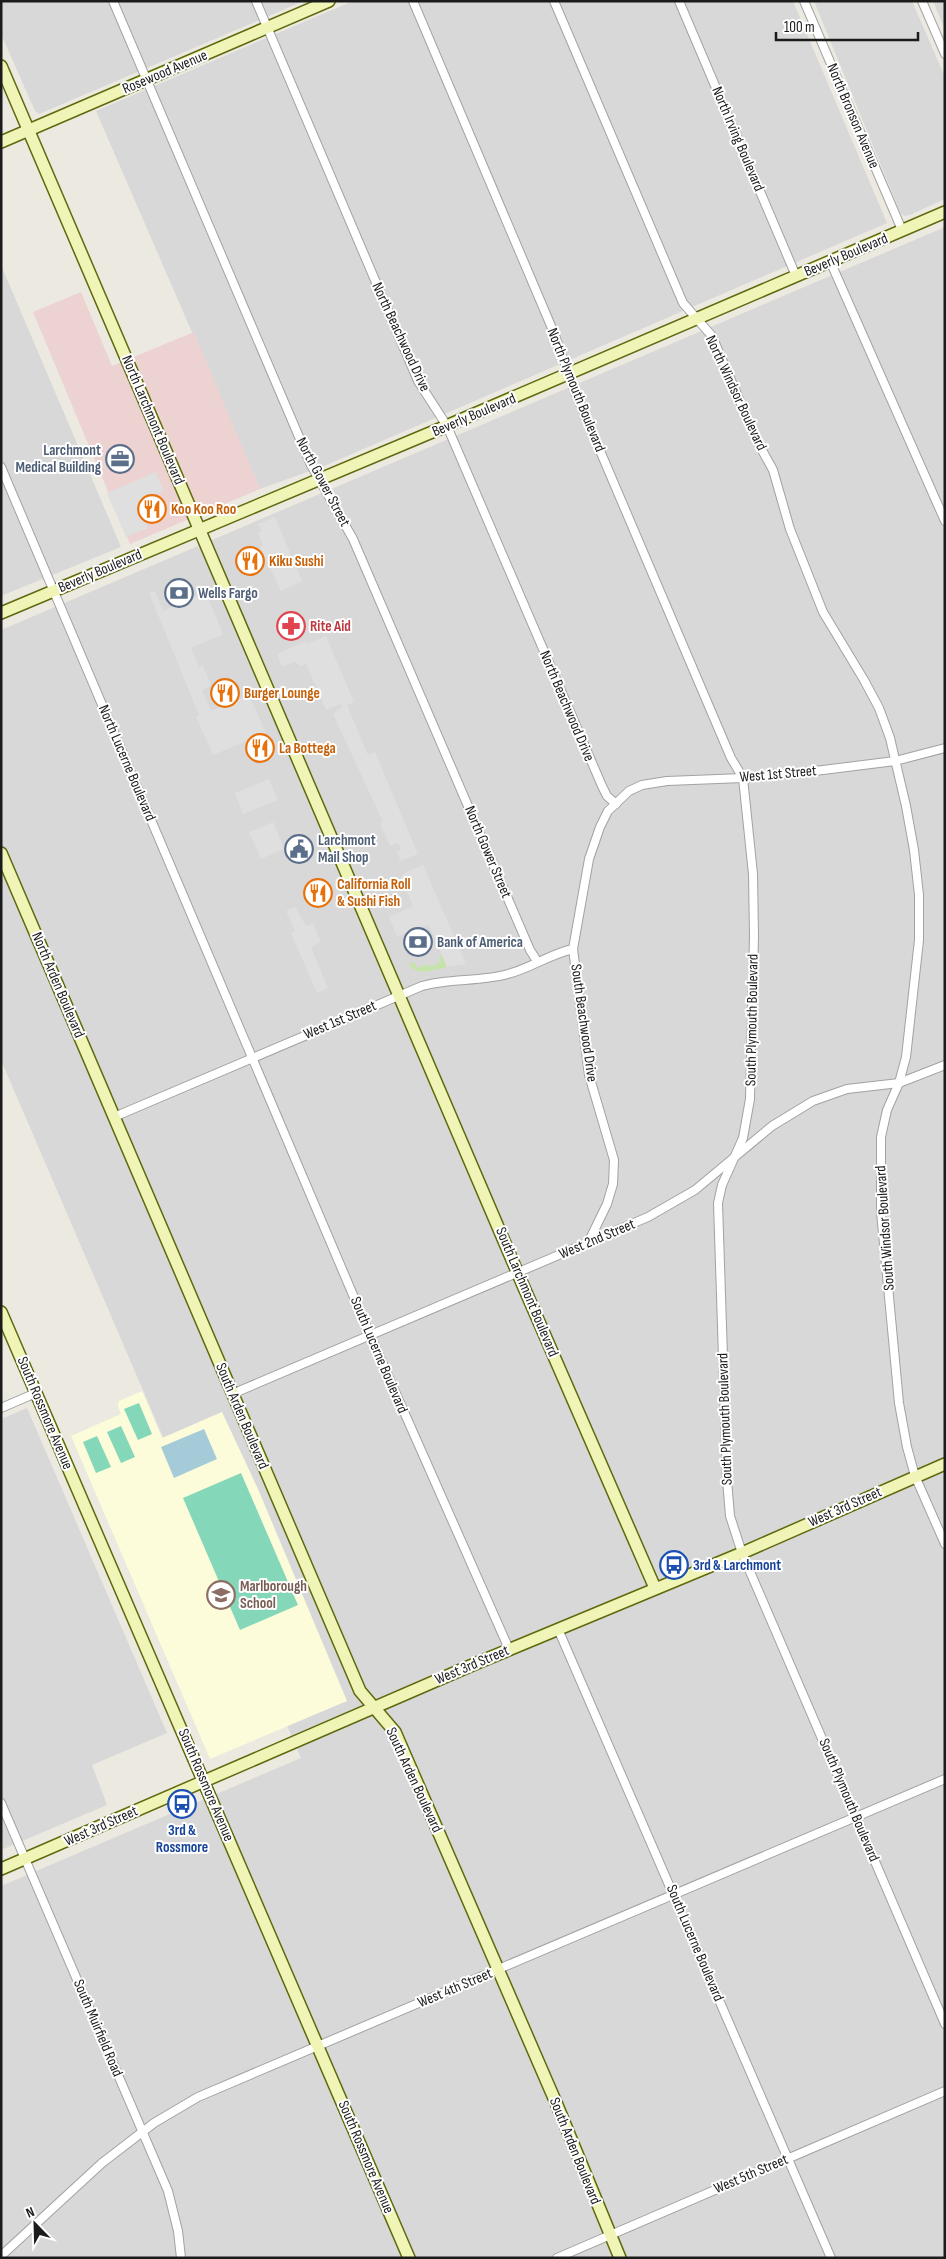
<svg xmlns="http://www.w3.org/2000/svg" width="946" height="2259" viewBox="0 0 946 2259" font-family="'Sofia Sans Condensed',sans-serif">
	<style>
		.residential { fill: #d9d8d8 }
		.commercial { fill: #ecd2d1 }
		.education { fill: #fcfcda }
		.grass { fill: #c6e4aa }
		.pitch { fill: #84d7b8 }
		.parking { fill: #dfdfdf }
		.water { fill: #a4cbd7 }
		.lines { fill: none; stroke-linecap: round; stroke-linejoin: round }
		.street-casing { stroke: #a2a2a2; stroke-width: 10 }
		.secondary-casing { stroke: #5e690c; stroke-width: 14 }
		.street { stroke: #fff; stroke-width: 8 }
		.secondary { stroke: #f1f4b7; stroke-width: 11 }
		.labels { text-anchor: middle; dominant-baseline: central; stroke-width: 4; stroke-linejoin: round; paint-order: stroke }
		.street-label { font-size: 15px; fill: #1b1b1b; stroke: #fff }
		.service-label { font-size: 15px; font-weight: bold; fill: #4e5e75; stroke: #fff; text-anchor: start }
		.food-label { font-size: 15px; font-weight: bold; fill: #c56008; stroke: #fff; text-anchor: start }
		.health-label { font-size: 15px; font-weight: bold; fill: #be3a42; stroke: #fff; text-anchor: start }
		.transit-label { font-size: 15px; font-weight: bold; fill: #164399; stroke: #fff; text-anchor: start }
		.education-label { font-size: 15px; font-weight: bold; fill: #785e54; stroke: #fff; text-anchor: start }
	</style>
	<rect width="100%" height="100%" fill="#ece9e1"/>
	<g class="residential">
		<path d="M1,1H304L39,114L35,111L1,34Z"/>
		<path d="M353,1H793L887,223L324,466L260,489L96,111Z"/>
		<path d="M814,1H912L945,77V199L910,215L904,216L900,212Z"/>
		<path d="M933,1H945V30Z"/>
		<path d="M945,227V2258H1V1886L301,1758L1,1060V630Z"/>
		<path d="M1,265L121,547L1,596Z"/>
		<path d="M27,1408L167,1733L92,1765L107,1805L1,1850V1419Z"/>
	</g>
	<path class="commercial" d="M81,292L112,366L194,332L260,489L130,544L33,312Z"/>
	<path class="education" d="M142,1391L162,1438L222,1412L258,1489L347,1701L210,1759L71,1436L121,1414L118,1406L119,1401Z"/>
	<path class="grass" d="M442,955L447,967C435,969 417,978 409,964L414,962L417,968L428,964L430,967L441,962L439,956Z"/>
	<g class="pitch">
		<path d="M139,1403L152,1434L138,1440L124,1409Z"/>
		<path d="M121,1426L135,1457L121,1463L107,1432Z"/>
		<path d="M97,1436L111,1467L96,1473L83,1442Z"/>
		<path d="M241,1473L298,1605L240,1630L183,1498Z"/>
	</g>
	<g class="parking">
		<path d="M156,472L164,491L138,503L148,528L126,537L107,493Z"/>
		<path d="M275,517L302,581L281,591L260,547L263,545L258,533L262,532L258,524Z"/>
		<path d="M155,591L163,611L206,593L223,634L191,648L199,667L203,666L211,685L202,690L211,711L249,695L266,733L213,755L196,717L199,715L149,593Z"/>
		<path d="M326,636L354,702L347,705L368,755L375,752L418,854L397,862L400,859L397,852L401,850L398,843L390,846L380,823L383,822L333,714L342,707L341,704L326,710L306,664L301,666L294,662L282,667L277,654L306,641L307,644Z"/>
		<path d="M269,779L278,800L243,814L235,793Z"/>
		<path d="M273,822L284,849L261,859L249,832Z"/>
		<path d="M423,865L437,897L466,964L447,967L429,925L397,936L389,917L413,906L401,877L405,873Z"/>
		<path d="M295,907L306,926L313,923L321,942L311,947L328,988L317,993L291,933L295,931L286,911Z"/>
	</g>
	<path class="water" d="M204,1429L217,1459L174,1478L161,1447Z"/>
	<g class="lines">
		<defs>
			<g id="street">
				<path d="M113,1L311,465L353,539L530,950L537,961"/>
				<path d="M256,1L418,381L447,426L602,786L607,796L616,804"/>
				<path d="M413,1L554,333L575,392L731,758L743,778L753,874L754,936L750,1099L743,1138L722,1185L718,1203L727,1480L730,1516L742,1553L945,2024"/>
				<path d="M554,1L683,303L712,336L757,441L773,470L790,529L823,612L864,680L879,708L890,738L906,806L914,850L919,895V940L906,1057L899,1083L887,1110L881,1137V1212L899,1403L907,1447L915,1476L945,1544"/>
				<path d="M679,1L796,276"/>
				<path d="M804,1L902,230"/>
				<path d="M922,1L945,54"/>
				<path d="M830,261L945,521"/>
				<path d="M1,467L370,1335L509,1649"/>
				<path d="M114,1117L422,986C450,978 480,982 508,974C531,968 550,954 573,949"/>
				<path d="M588,1243L607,1204L613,1184L614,1160L589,1075L573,949L589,859L600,827L608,811L629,791L642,785L667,781L743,778L815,771L895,761L945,748"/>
				<path d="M232,1394L648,1217L695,1190L772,1126L813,1101L847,1089L899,1083L945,1065"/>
				<path d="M1,1408L36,1393"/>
				<path d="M558,1629L831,2258"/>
				<path d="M1,1803L168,2191L178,2231L181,2258"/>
				<path d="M1,2256L102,2163L154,2123L198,2097L945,1779"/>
				<path d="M557,2258L945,2091"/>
			</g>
			<g id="secondary">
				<path d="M1,66L522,1283L655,1588"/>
				<path d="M1,142L329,1"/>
				<path d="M1,613L437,430L945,212"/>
				<path d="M1,853L360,1691L395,1732L557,2105L620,2258"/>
				<path d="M1,1312L409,2258"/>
				<path d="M1,1869L477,1663L742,1553L945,1464"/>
			</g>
		</defs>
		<use href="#street" class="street-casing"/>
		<use href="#secondary" class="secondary-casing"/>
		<use href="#street" class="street"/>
		<use href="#secondary" class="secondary"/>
	</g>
	<defs>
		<symbol id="office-ring" viewBox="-11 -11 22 22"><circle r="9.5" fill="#fff" stroke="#5c6f8a" stroke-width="1.5"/><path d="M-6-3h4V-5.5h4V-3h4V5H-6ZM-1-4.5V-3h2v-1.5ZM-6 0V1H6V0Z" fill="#5c6f8a"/></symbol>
		<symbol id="restaurant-ring" viewBox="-11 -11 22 22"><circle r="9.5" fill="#fff" stroke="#e8710a" stroke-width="1.5"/><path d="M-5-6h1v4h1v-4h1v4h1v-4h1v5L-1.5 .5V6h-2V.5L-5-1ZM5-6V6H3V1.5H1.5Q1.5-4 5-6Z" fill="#e8710a"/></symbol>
		<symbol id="bank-ring" viewBox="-11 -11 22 22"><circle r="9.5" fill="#fff" stroke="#5c6f8a" stroke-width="1.5"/><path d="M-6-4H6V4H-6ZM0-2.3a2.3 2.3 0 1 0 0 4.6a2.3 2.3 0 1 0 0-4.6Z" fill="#5c6f8a"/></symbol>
		<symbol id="pharmacy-ring" viewBox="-11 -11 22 22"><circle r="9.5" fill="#fff" stroke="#e0444e" stroke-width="1.5"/><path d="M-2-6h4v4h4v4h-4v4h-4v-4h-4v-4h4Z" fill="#e0444e"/></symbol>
		<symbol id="civic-ring" viewBox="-11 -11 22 22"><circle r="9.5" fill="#fff" stroke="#5c6f8a" stroke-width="1.5"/><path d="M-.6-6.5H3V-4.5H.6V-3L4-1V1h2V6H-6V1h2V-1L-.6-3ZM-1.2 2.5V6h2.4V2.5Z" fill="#5c6f8a"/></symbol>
		<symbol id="bus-ring" viewBox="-11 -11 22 22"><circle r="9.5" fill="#fff" stroke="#1a4fb4" stroke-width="1.5"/><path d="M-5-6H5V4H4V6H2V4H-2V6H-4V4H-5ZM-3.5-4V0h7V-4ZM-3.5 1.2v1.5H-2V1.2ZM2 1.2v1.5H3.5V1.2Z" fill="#1a4fb4"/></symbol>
		<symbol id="school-ring" viewBox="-11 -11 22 22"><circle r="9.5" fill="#fff" stroke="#8d6e63" stroke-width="1.5"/><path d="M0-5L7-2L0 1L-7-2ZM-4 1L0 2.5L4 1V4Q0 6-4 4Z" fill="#8d6e63"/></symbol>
	</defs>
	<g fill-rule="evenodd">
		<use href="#office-ring" x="104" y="443" width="32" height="32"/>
		<use href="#restaurant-ring" x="136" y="493" width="32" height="32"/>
		<use href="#restaurant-ring" x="234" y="545" width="32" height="32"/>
		<use href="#bank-ring" x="163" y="577" width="32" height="32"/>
		<use href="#pharmacy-ring" x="275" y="610" width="32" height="32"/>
		<use href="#restaurant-ring" x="209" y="677" width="32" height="32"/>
		<use href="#restaurant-ring" x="244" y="732" width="32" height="32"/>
		<use href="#civic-ring" x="283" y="833" width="32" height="32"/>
		<use href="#restaurant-ring" x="302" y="877" width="32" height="32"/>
		<use href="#bank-ring" x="402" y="926" width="32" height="32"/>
		<use href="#bus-ring" x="658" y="1549" width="32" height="32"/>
		<use href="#school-ring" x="205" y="1579" width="32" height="32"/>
		<use href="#bus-ring" x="166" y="1788" width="32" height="32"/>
	</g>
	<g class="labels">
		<g class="street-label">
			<text transform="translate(165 72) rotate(-23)">Rosewood Avenue</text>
			<text transform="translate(853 116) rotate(67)">North Bronson Avenue</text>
			<text transform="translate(738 139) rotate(67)">North Irving Boulevard</text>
			<text transform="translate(846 255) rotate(-23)">Beverly Boulevard</text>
			<text transform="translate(401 337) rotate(65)">North Beachwood Drive</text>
			<text transform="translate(576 390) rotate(68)">North Plymouth Boulevard</text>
			<text transform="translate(736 393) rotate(65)">North Windsor Boulevard</text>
			<text transform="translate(474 415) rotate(-23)">Beverly Boulevard</text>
			<text transform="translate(153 420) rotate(67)">North Larchmont Boulevard</text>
			<text transform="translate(323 482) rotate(62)">North Gower Street</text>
			<text transform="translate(100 571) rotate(-23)">Beverly Boulevard</text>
			<text transform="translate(567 706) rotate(67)">North Beachwood Drive</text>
			<text transform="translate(127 763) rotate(67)">North Lucerne Boulevard</text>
			<text transform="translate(778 774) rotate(-5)">West 1st Street</text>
			<text transform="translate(488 852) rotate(67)">North Gower Street</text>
			<text transform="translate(58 985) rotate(67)">North Arden Boulevard</text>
			<text transform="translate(340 1020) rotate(-23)">West 1st Street</text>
			<text transform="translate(752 1020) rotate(-89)">South Plymouth Boulevard</text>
			<text transform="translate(584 1023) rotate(82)">South Beachwood Drive</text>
			<text transform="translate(885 1228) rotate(-94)">South Windsor Boulevard</text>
			<text transform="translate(597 1239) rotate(-23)">West 2nd Street</text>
			<text transform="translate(527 1292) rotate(67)">South Larchmont Boulevard</text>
			<text transform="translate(379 1355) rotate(67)">South Lucerne Boulevard</text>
			<text transform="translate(45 1413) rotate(67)">South Rossmore Avenue</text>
			<text transform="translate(242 1416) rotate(67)">South Arden Boulevard</text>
			<text transform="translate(725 1419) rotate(-92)">South Plymouth Boulevard</text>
			<text transform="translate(845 1507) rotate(-24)">West 3rd Street</text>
			<text transform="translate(472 1665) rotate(-23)">West 3rd Street</text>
			<text transform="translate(414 1780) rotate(65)">South Arden Boulevard</text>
			<text transform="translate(206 1785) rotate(67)">South Rossmore Avenue</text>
			<text transform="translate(849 1800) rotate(67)">South Plymouth Boulevard</text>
			<text transform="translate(101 1826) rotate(-24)">West 3rd Street</text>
			<text transform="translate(695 1943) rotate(67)">South Lucerne Boulevard</text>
			<text transform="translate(455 1988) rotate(-23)">West 4th Street</text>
			<text transform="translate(98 2028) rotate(67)">South Muirfield Road</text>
			<text transform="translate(575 2151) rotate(68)">South Arden Boulevard</text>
			<text transform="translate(366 2157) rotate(67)">South Rossmore Avenue</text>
			<text transform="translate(751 2174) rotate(-23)">West 5th Street</text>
		</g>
		<g class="service-label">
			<text x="101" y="450" text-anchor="end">Larchmont<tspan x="101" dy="17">Medical Building</tspan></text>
			<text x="198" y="593">Wells Fargo</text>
			<text x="318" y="840">Larchmont<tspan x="318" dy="17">Mail Shop</tspan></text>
			<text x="437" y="942">Bank of America</text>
		</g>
		<g class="food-label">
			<text x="171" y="509">Koo Koo Roo</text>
			<text x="269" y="561">Kiku Sushi</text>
			<text x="244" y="693">Burger Lounge</text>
			<text x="279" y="748">La Bottega</text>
			<text x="337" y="884">California Roll<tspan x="337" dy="17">&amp; Sushi Fish</tspan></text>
		</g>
		<g class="health-label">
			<text x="310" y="626">Rite Aid</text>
		</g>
		<g class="transit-label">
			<text x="693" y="1565">3rd &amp; Larchmont</text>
			<text x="182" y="1830" text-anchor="middle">3rd &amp;<tspan x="182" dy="17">Rossmore</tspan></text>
		</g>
		<g class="education-label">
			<text x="240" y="1586">Marlborough<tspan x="240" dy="17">School</tspan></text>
		</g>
	</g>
	<rect width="946" height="2259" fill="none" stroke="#1b1b1b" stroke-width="5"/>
	<g transform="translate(35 2224) rotate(337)" stroke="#ffffff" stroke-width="4" paint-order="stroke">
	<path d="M0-4L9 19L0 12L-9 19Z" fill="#1b1b1b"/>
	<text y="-8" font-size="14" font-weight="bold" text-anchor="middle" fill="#1b1b1b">N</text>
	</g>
	<path d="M776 32v8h142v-8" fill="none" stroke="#1b1b1b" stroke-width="2.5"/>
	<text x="784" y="32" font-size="15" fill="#1b1b1b" stroke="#ffffff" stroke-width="4" paint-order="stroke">100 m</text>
</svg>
